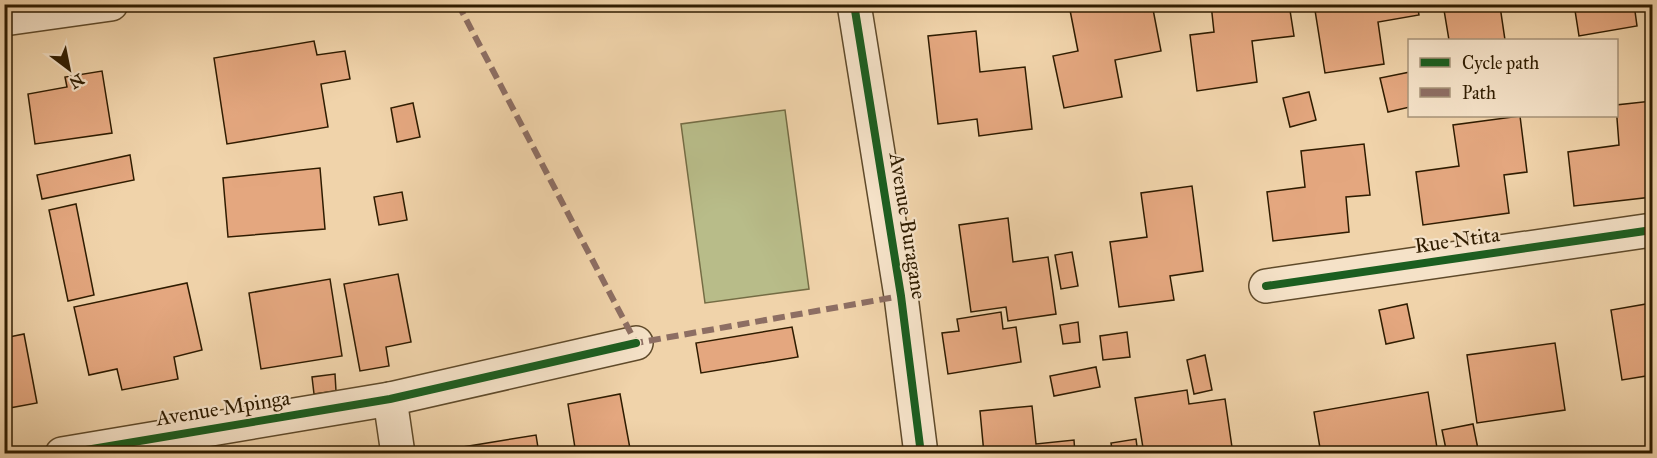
<svg xmlns="http://www.w3.org/2000/svg" width="1657" height="458" viewBox="0 0 1657 458" font-family="'IM FELL Great Primer',serif">
	<style>
		.green { fill: #b8bc89; stroke: #746c44; stroke-width: 1.5 }
		.building { fill: #e4a77f; stroke: #2f1c00; stroke-width: 1.5 }
		.lines { fill: none; stroke-linecap: round; stroke-linejoin: round }
		.minor-casing { stroke: #5f4a2a; stroke-width: 36 }
		.minor { stroke: #f5e2c8; stroke-width: 33 }
		.quiet { stroke: #8d6e63; stroke-width: 6; stroke-dasharray: 12 6; stroke-linecap: butt }
		.cycleway-casing { stroke: #f5e2c8; stroke-width: 11 }
		.cycleway { stroke: #1b5e20; stroke-width: 8 }
		.labels { text-anchor: middle; dominant-baseline: central; stroke-width: 4.5; stroke-linejoin: round; paint-order: stroke }
		.street-label { font-size: 21px; fill: #2f1c00; stroke: #f5e2c8 }
	</style>
	<rect width="100%" height="100%" fill="#f0d3aa"/>
	<filter id="stains"><feTurbulence type="fractalNoise" baseFrequency=".00333" numOctaves="4"/><feColorMatrix values="0 0 0 0 .2 0 0 0 0 .09 0 0 0 0 .02 0 0 0 .5 -.17"/></filter>
	<radialGradient id="worn" r=".72"><stop offset=".6" stop-color="#630" stop-opacity="0"/><stop offset="1" stop-color="#630" stop-opacity=".3"/></radialGradient>
	<path class="green" d="M785,110L809,289L705,303L681,124Z"/>
	<g class="building">
		<path d="M1073,4H1152L1161,51L1115,60L1122,97L1064,108L1053,56L1078,51L1069,5Z"/>
		<path d="M1211,4H1289L1294,36L1252,41L1257,82L1197,91L1190,35L1214,32Z"/>
		<path d="M1314,4H1417L1419,15L1378,22L1384,64L1325,73Z"/>
		<path d="M1443,4H1510L1500,6L1505,40H1449Z"/>
		<path d="M1574,4H1634L1637,26L1579,36Z"/>
		<path d="M976,31L980,72L1025,67L1032,129L979,136L977,119L938,124L928,36Z"/>
		<path d="M314,41L317,55L345,51L350,79L321,84L328,127L227,144L214,58Z"/>
		<path d="M102,71L112,133L35,144L28,94L67,87L65,77Z"/>
		<path d="M1410,72V107L1388,112L1380,78Z"/>
		<path d="M1309,92L1316,120L1290,127L1283,98Z"/>
		<path d="M1652,101V197L1574,206L1568,152L1619,145L1616,105Z"/>
		<path d="M413,103L420,137L397,142L391,108Z"/>
		<path d="M1520,116L1527,172L1504,175L1509,213L1423,225L1416,172L1459,166L1453,125Z"/>
		<path d="M1364,144L1370,195L1346,197L1349,232L1273,241L1267,192L1305,187L1301,151Z"/>
		<path d="M130,155L134,180L42,199L37,175Z"/>
		<path d="M320,168L325,229L228,237L223,178Z"/>
		<path d="M1192,186L1203,271L1170,276L1174,300L1119,307L1110,242L1147,237L1141,193Z"/>
		<path d="M402,192L407,220L379,225L374,197Z"/>
		<path d="M76,204L94,295L68,301L49,210Z"/>
		<path d="M1008,218L1013,262L1048,257L1056,314L1008,321L1006,307L971,312L959,225Z"/>
		<path d="M1072,252L1078,286L1061,289L1055,255Z"/>
		<path d="M398,274L411,342L386,347L389,366L360,371L344,284Z"/>
		<path d="M330,279L342,356L261,369L249,293Z"/>
		<path d="M187,283L202,350L174,357L178,379L122,390L117,369L89,375L74,307Z"/>
		<path d="M1652,303V375L1622,380L1611,310Z"/>
		<path d="M1407,304L1414,338L1386,344L1379,310Z"/>
		<path d="M1001,312L1003,329L1016,327L1021,362L948,374L942,333L959,331L957,319Z"/>
		<path d="M1078,322L1080,342L1063,344L1060,325Z"/>
		<path d="M792,327L798,357L701,373L696,343Z"/>
		<path d="M1127,332L1130,357L1103,360L1100,336Z"/>
		<path d="M24,334L37,403L4,409V338Z"/>
		<path d="M1555,343L1565,410L1477,423L1467,355Z"/>
		<path d="M1205,355L1212,390L1194,394L1187,360Z"/>
		<path d="M1096,367L1100,387L1054,396L1050,376Z"/>
		<path d="M335,374L336,391L314,394L312,377Z"/>
		<path d="M1187,390L1189,404L1225,399L1233,454H1144L1135,398Z"/>
		<path d="M1428,392L1438,454H1321L1314,412Z"/>
		<path d="M620,394L631,454H576L568,404Z"/>
		<path d="M1032,406L1036,444L1074,440L1075,454H984L980,411Z"/>
		<path d="M1473,424L1479,454H1447L1442,430Z"/>
		<path d="M536,435L539,454H457V448Z"/>
		<path d="M1136,439L1138,454H1113L1111,443Z"/>
	</g>
	<g class="lines">
		<defs>
			<g id="minor">
				<path d="M854,4L901,296L921,454"/>
				<path d="M4,19L111,4"/>
				<path d="M1266,286L1652,230"/>
				<path d="M390,399L398,454"/>
				<path d="M62,454L390,399L636,343"/>
			</g>
		</defs>
		<use href="#minor" class="minor-casing"/>
		<use href="#minor" class="minor"/>
		<path class="quiet" d="M458,4L636,343L901,296"/>
		<defs>
			<g id="cycleway">
				<path d="M854,4L901,296L921,454"/>
				<path d="M1266,286L1652,230"/>
				<path d="M62,454L390,399L636,343"/>
			</g>
		</defs>
		<use href="#cycleway" class="cycleway-casing"/>
		<use href="#cycleway" class="cycleway"/>
	</g>
	<g class="labels">
		<g class="street-label">
			<text transform="translate(908 226) rotate(81)">Avenue Buragane</text>
			<text transform="translate(1457 240) rotate(-8)">Rue Ntita</text>
			<text transform="translate(223 408) rotate(-9)">Avenue Mpinga</text>
		</g>
	</g>
	<rect width="1657" height="458" fill="none" stroke="#f0d3aa" stroke-width="24"/>
	<rect x="6" y="6" width="1645" height="446" fill="none" stroke="#2f1c00" stroke-width="3"/>
	<rect x="12" y="12" width="1633" height="434" fill="none" stroke="#2f1c00" stroke-width="1.5"/>
	<rect x="1408" y="39" width="210" height="78" fill="#f5e2c8" stroke="#a69378" stroke-width="1.5"/>
	<rect x="1420" y="58" width="30" height="9" fill="#1b5e20" stroke="#a69378" stroke-width="1.5"/>
	<text x="1462" y="69" font-size="18" fill="#2f1c00">Cycle path</text>
	<rect x="1420" y="88" width="30" height="9" fill="#8d6e63" stroke="#a69378" stroke-width="1.5"/>
	<text x="1462" y="99" font-size="18" fill="#2f1c00">Path</text>
	<g transform="translate(69 69) rotate(148)" stroke="#f5e2c8" stroke-width="4.5" paint-order="stroke">
	<path d="M0-4.5L10 22L0 15L-10 22Z" fill="#2f1c00"/>
	<text y="-9" font-size="16" font-weight="bold" text-anchor="middle" fill="#2f1c00">N</text>
	</g>
	<rect width="100%" height="100%" filter="url(#stains)"/>
	<rect width="100%" height="100%" fill="url(#worn)"/>
</svg>
